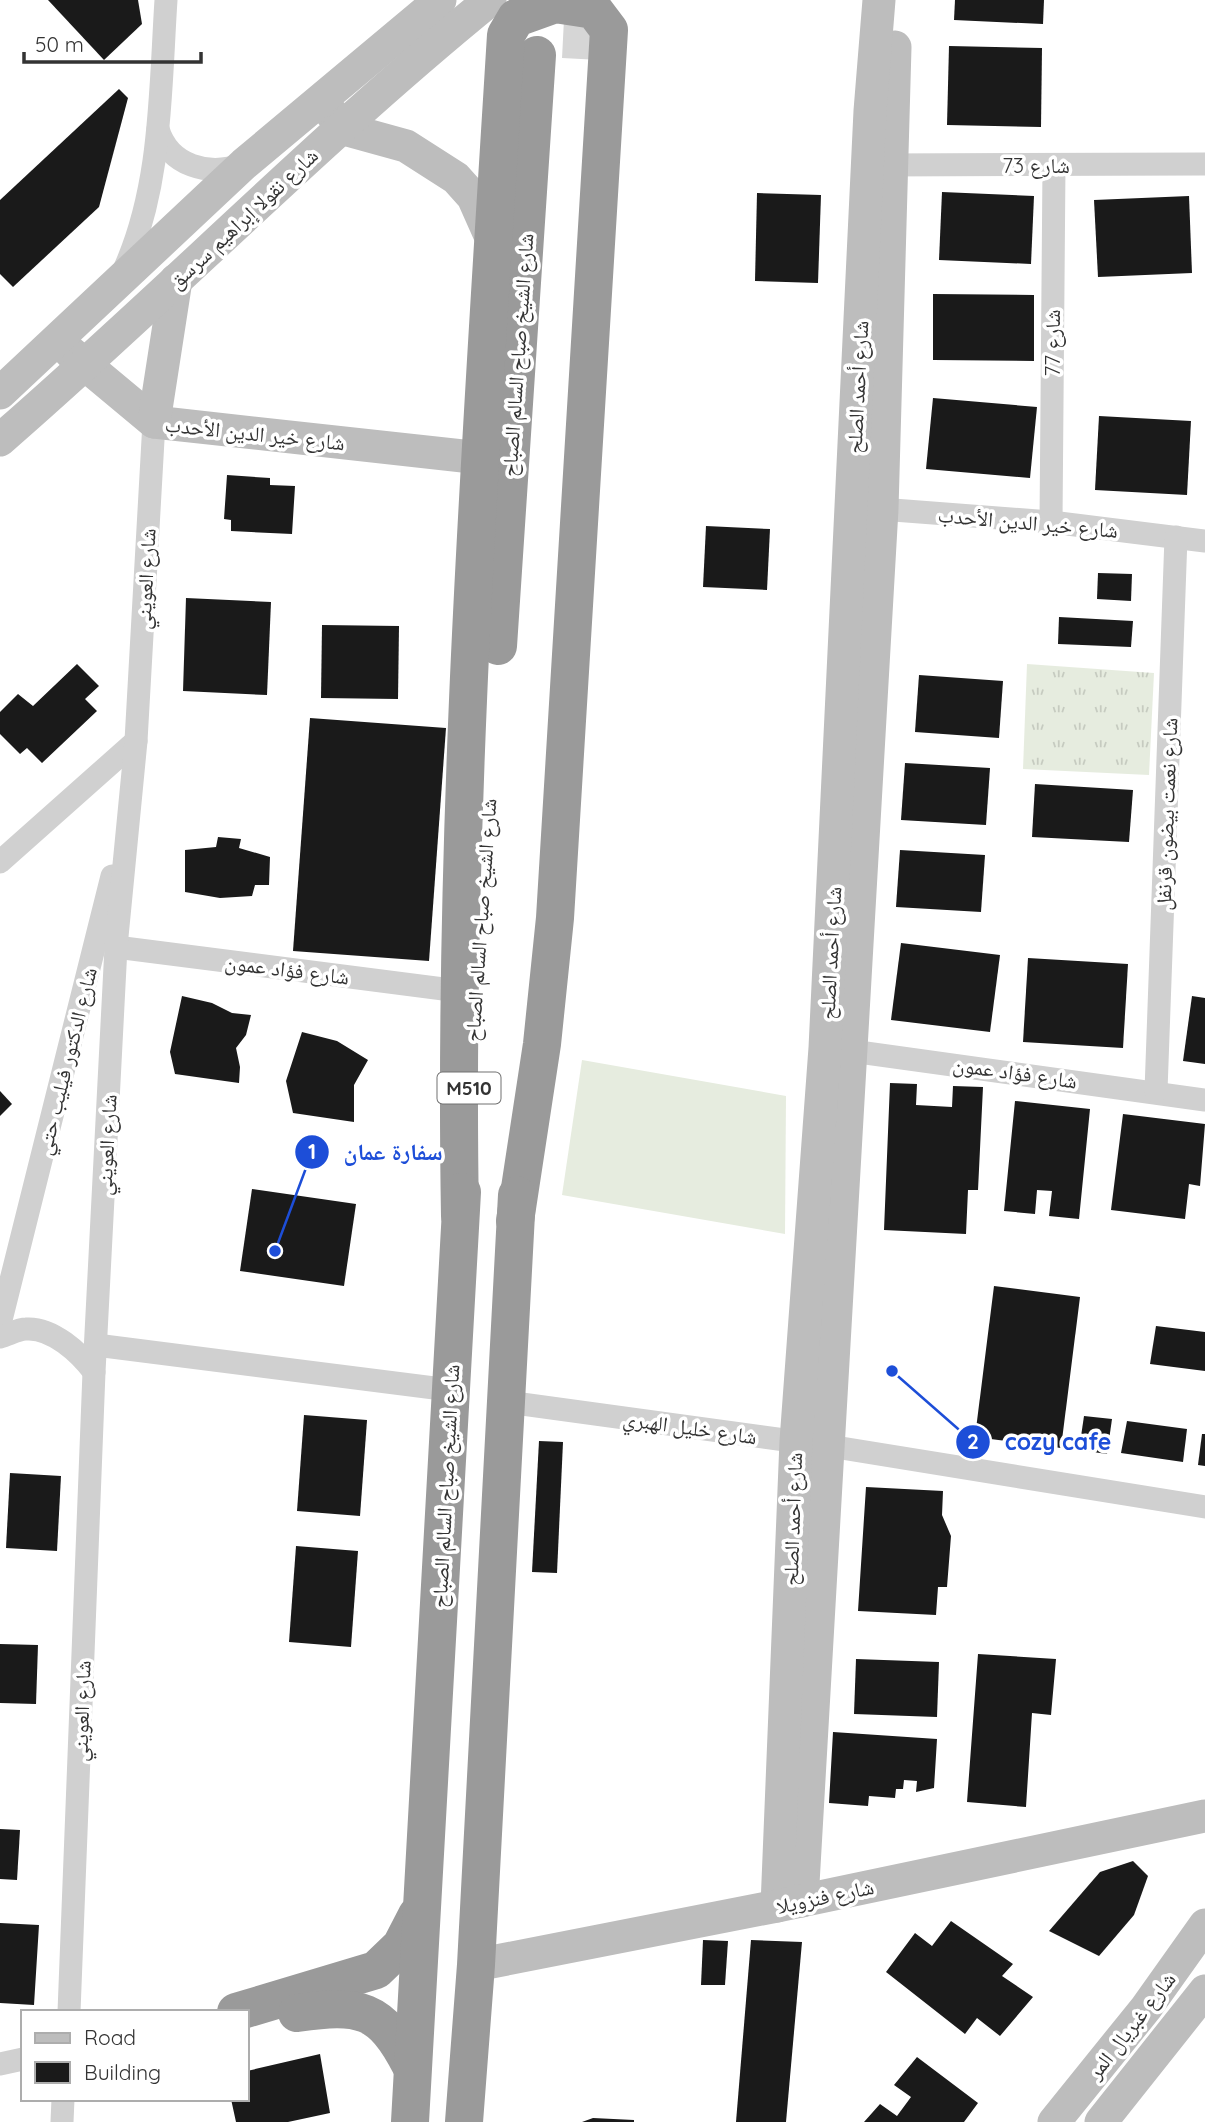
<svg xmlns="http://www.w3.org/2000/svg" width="1205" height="2122" viewBox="0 0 1205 2122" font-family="Quicksand,'Noto Naskh Arabic',sans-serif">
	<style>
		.grass { fill: url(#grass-tufts) }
		.garden { fill: #e6ecdf }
		.building { fill: #1a1a1a }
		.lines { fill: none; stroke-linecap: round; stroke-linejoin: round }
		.highway-tunnel { stroke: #d6d6d6; stroke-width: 38; stroke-dasharray: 38 19; stroke-linecap: butt }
		.street { stroke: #d0d0d0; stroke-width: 23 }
		.secondary { stroke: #bdbdbd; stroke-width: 33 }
		.highway { stroke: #9a9a9a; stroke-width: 38 }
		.labels { text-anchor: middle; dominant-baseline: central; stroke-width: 7; stroke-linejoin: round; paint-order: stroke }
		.shield { fill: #fff; stroke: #707070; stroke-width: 2 }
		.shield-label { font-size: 19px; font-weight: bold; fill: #333 }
		.street-label { font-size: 21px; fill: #333; stroke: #fff }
		.leader { fill: none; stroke: #1d4ed8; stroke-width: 2.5 }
		.callout-dot { fill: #1d4ed8; stroke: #fff; stroke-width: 2.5 }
		.mark-label { font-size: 21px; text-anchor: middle; font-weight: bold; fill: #fff }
		.callout-label { font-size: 23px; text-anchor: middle; font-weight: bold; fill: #1d4ed8; stroke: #fff; stroke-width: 7; stroke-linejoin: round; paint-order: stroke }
	</style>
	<defs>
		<pattern id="grass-tufts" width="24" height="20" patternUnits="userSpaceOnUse" patternTransform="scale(1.75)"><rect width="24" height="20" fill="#e6ecdf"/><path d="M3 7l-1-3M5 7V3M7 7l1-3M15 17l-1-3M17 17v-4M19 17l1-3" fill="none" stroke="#c6cbc0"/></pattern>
	</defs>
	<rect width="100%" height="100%" fill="#fff"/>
	<path class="grass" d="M1027,664L1154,673L1149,775L1023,769Z"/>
	<path class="garden" d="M582,1060L786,1096L785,1234L562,1195Z"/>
	<g class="building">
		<path d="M48,0H138L142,24L104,60Z"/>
		<path d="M955,0H1044L1043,24L954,20Z"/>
		<path d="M949,46L1042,48L1041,127L947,125Z"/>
		<path d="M119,89L128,98L99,207L13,287L0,274V200Z"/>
		<path d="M942,192L1034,196L1031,264L939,260Z"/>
		<path d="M757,193L821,195L818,283L755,281Z"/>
		<path d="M1189,196L1192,273L1098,277L1094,200Z"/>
		<path d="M933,294L1034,295V361L933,360Z"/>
		<path d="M933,398L1037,407L1030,478L926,469Z"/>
		<path d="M1099,416L1191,421L1187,495L1095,490Z"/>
		<path d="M227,475L270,478V485L295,486L292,534L231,531V520L224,519Z"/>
		<path d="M706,526L770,529L767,590L703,587Z"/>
		<path d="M1098,573L1132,574L1131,601L1097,599Z"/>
		<path d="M186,598L271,602L267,695L183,691Z"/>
		<path d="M1059,617L1133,621L1131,647L1058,644Z"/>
		<path d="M322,625L399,626L398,699L321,698Z"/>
		<path d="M77,664L99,686L85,699L97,711L42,763L27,748L20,754L0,734V712L18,694L33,706Z"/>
		<path d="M919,675L1003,681L999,738L915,732Z"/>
		<path d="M310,718L446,728L429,961L293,951Z"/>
		<path d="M905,763L990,768L986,825L901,820Z"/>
		<path d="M1035,784L1133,790L1129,842L1032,837Z"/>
		<path d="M218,837L241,839L239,848L270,857L269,885H255L252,896L220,898L185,892V850L216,847Z"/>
		<path d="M900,850L985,855L981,912L896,907Z"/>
		<path d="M901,943L1000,955L990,1032L891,1020Z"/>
		<path d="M1028,958L1128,964L1123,1048L1023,1042Z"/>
		<path d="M182,996L212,1003L232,1013L251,1015L246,1035L236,1048L240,1067L239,1083L175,1074L170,1052Z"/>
		<path d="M1192,996L1205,998V1064L1183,1061Z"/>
		<path d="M302,1032L337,1041L368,1060L354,1085V1122L293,1113L286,1081Z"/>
		<path d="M890,1083L917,1084L916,1105L952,1107L953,1086L983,1087L978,1190H968L966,1234L884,1230Z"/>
		<path d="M0,1091L12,1104L0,1116Z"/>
		<path d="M1015,1101L1090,1109L1079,1219L1049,1216L1052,1191L1037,1190L1035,1214L1004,1211Z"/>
		<path d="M1123,1114L1205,1124L1200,1186L1189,1184L1185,1219L1111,1210Z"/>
		<path d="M252,1189L356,1204L344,1286L240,1271Z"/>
		<path d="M994,1286L1080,1297L1061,1448L975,1437Z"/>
		<path d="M1156,1326L1205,1332V1371L1150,1364Z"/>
		<path d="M304,1415L367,1420L360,1516L297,1511Z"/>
		<path d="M1084,1416L1112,1419L1107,1454L1079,1450Z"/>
		<path d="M1127,1421L1187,1429L1183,1462L1121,1453Z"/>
		<path d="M1202,1434H1205V1466L1198,1465Z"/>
		<path d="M539,1441L563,1442L557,1573L532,1572Z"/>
		<path d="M10,1473L61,1476L57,1551L6,1548Z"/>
		<path d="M866,1487L943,1491L942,1515L951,1536L947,1587H938L936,1615L858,1611Z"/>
		<path d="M296,1546L358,1551L351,1647L289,1642Z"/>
		<path d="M0,1644L38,1645L36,1704L0,1703Z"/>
		<path d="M978,1654L1056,1659L1051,1715L1032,1713L1026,1807L967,1802Z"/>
		<path d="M856,1659L939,1662L937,1717L854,1714Z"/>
		<path d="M833,1732L937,1739L934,1788L916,1792L917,1781L904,1780L903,1789H896L895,1798L869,1796L868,1806L829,1803Z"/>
		<path d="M0,1829L20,1830L17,1880L0,1879Z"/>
		<path d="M1133,1861L1148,1876L1134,1915L1099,1956L1049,1931L1100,1872Z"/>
		<path d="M951,1921L1013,1964L1002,1976L1033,1997L1000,2036L977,2018L965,2034L886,1972L915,1933L932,1946Z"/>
		<path d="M0,1923L39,1925L34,2005L0,2003Z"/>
		<path d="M703,1940L728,1941L725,1985H701Z"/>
		<path d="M751,1940L802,1942L786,2122H736Z"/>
		<path d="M320,2054L330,2113L288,2122H236L231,2099H247V2071Z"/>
		<path d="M917,2057L978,2103L964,2122H864L880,2104L897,2116L911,2097L894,2085Z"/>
		<path d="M593,2118L634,2120V2122H582Z"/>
	</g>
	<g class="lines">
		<path class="highway-tunnel" d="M581,59L584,0"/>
		<g class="street">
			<path d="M158,129C169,166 209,177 243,164"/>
			<path d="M879,165L1205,164"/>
			<path d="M123,272C162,188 160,90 166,0"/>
			<path d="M867,508L1051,522L1205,541"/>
			<path d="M1051,522L1054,165"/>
			<path d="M0,862L136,741"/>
			<path d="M116,947L459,991"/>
			<path d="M837,1049L1205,1100"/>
			<path d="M1156,1091L1176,537"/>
			<path d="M0,1324L112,876"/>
			<path d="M0,1337C8,1335 18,1329 26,1329C52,1327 80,1353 94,1372"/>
			<path d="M96,1345L450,1390"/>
			<path d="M507,1402L829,1446L1205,1507"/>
			<path d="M69,2012L94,1372L116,947L136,741L154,422"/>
			<path d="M0,2064L23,2059"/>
			<path d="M62,2122L63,2099"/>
		</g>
		<g class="secondary">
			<path d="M331,113L348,130L406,146L456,178L473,197L493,242"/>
			<path d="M70,352L154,422L481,458"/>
			<path d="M0,393L244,164L440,0"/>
			<path d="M154,422L176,280"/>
			<path d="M0,440C166,296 319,139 490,0"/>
			<path d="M802,1901L882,509L895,47"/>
			<path d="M777,1906L796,1441L825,1048L870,111L879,0"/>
			<path d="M476,1965L777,1906L1205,1816"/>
			<path d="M1054,2122L1146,2008L1205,1925"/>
			<path d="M1101,2122L1205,1991"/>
		</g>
		<g class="highway">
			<path d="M498,646L537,55"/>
			<path d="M460,1216C453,822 482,428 506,35L516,18L555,4L594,10L609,30L555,918L542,1044L515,1221"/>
			<path d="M236,2012L376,1970L401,1946L417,1915"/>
			<path d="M297,2013C359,2004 381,2007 411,2066"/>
			<path d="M410,2122L462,1192"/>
			<path d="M464,2122L476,1965L517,1195"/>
		</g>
	</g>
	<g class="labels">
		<rect class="shield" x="437.5" y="1072.5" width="63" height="31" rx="5"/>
		<g class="shield-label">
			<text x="469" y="1088">M510</text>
		</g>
		<g class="street-label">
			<text x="1036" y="165">شارع 73</text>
			<text transform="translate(243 218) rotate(-43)">شارع نقولا إبراهيم سرسق</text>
			<text transform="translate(1052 343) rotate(-90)">شارع 77</text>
			<text transform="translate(517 355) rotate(-86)">شارع الشيخ صباح السالم الصباح</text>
			<text transform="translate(857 387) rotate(-87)">شارع أحمد الصلح</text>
			<text transform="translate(255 433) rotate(6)">شارع خير الدين الأحدب</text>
			<text transform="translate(1028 522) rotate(5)">شارع خير الدين الأحدب</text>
			<text transform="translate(145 579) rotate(-87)">شارع العويني</text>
			<text transform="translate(1166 814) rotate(-88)">شارع نعمت بيضون قرنفل</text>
			<text transform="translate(480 920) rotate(-86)">شارع الشيخ صباح السالم الصباح</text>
			<text transform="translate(830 953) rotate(-87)">شارع أحمد الصلح</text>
			<text transform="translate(287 969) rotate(7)">شارع فؤاد عمون</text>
			<text transform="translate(66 1061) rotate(-76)">شارع الدكتور فيليب حتي</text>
			<text transform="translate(1015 1072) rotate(8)">شارع فؤاد عمون</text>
			<text transform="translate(106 1145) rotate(-87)">شارع العويني</text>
			<text transform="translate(690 1427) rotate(8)">شارع خليل الهبري</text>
			<text transform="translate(445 1486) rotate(-87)">شارع الشيخ صباح السالم الصباح</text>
			<text transform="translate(792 1519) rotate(-88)">شارع أحمد الصلح</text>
			<text transform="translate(81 1711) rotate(-88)">شارع العويني</text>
			<text transform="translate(825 1896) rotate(-12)">شارع فنزويلا</text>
			<text transform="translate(1131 2025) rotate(-52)">شارع غبريال المر</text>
		</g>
	</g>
	<path class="leader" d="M275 1251L312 1152M892 1371L973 1442"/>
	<g class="callout-dot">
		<circle cx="275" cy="1251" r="7"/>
		<circle cx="892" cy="1371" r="7"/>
		<circle cx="312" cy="1152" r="18"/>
		<circle cx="973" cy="1442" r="18"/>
	</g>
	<g class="mark-label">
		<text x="312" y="1159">1</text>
		<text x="973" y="1449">2</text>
	</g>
	<g class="callout-label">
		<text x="393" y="1160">سفارة عمان</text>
		<text x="1058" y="1450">cozy cafe</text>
	</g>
	<rect x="21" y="2010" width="228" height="91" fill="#ffffff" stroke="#adadad" stroke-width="2"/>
	<rect x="35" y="2033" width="35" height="10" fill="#bdbdbd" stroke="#adadad" stroke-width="2"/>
	<text x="84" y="2045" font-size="21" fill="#333333">Road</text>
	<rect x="35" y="2062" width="35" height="21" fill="#1a1a1a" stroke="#adadad" stroke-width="2"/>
	<text x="84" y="2080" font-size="21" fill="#333333">Building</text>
	<path d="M24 52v10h177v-10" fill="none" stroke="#333333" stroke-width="3.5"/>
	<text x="35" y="52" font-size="21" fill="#333333" stroke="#ffffff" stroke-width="5" paint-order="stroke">50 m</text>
</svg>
